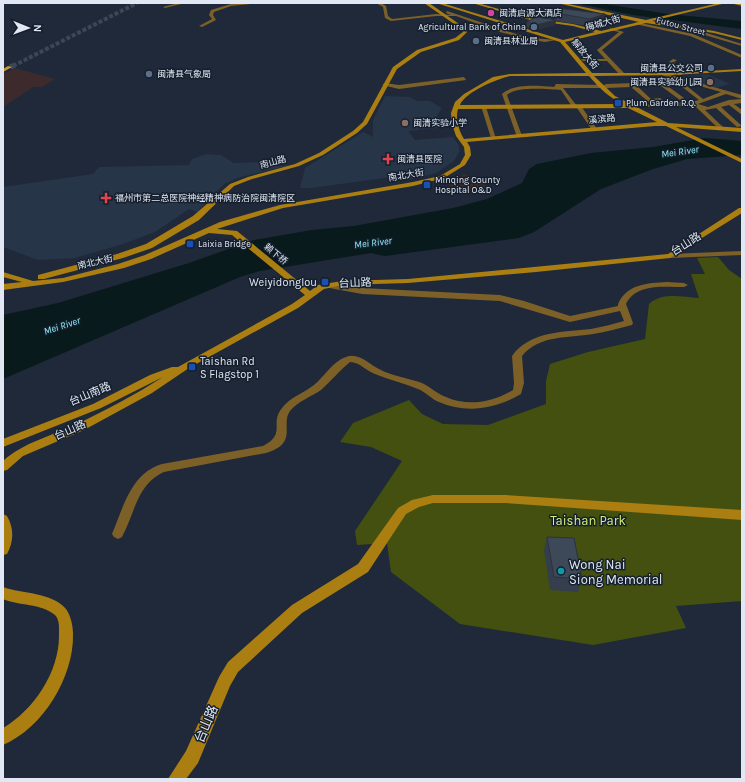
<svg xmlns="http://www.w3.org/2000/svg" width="745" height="782" viewBox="0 0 745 782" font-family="Karla,'Noto Sans SC',sans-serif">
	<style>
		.commercial { fill: #3d2b24 }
		.industrial { fill: #3d2a2d }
		.built { fill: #273549 }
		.green { fill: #435010 }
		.water { fill: #081a1b }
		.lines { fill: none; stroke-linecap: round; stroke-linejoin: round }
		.primary-tunnel-far1 { stroke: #3c4655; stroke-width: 4; stroke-dasharray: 4 2; stroke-linecap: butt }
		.primary-tunnel { stroke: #3c4655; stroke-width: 5.5; stroke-dasharray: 5.5 2.5; stroke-linecap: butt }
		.street { fill: #7c6028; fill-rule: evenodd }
		.secondary { fill: #ab7e12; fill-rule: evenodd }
		.primary { fill: #c69939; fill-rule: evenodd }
		.wall { fill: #343e4d }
		.shaded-wall { fill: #2b323e }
		.building { fill: #3d4859; stroke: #2b323e }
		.hotel-dot { fill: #d1479c; stroke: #151f2e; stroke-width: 1.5 }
		.service-dot { fill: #5c6f8a; stroke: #151f2e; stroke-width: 1.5 }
		.education-dot { fill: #8d6e63; stroke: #151f2e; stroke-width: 1.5 }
		.transit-dot { fill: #1a4fb4; stroke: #151f2e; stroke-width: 1.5 }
		.health-dot { fill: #e0444e; stroke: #151f2e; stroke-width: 1.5 }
		.culture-dot { fill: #0f9aa8; stroke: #151f2e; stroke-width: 1.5 }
		.labels { text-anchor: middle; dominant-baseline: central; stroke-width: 3; stroke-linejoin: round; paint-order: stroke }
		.far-poi-label { font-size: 9px; fill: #e1e8f3; stroke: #151f2e; text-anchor: start }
		.far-street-label { font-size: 9px; fill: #e1e8f3; stroke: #151f2e }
		.far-water-label { font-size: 10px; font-style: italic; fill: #90eff8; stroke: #151f2e }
		.street-label { font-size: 11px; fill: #e1e8f3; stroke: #151f2e }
		.poi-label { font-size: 11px; fill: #e1e8f3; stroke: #151f2e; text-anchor: end }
		.near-park-label { font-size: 13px; fill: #d5f177; stroke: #151f2e }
		.near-poi-label { font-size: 13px; fill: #e1e8f3; stroke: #151f2e; text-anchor: start }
		.near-street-label { font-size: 13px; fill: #e1e8f3; stroke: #151f2e }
	</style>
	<rect width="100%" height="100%" fill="#1f2939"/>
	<path class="commercial" d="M465,174L489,186L465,195L445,183Z"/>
	<path class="industrial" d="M15,68L55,79L42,87H33L3,107V74Z"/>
	<g class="built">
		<path d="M707,74L730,84L716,88L688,80L683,77Z"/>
		<path d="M385,96L409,97L417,101H430L442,108L437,115L438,128L408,131L415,140L453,137L459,146V152L454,161L436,173L417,178L396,182L392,177L311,188H300L305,168L363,132L373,137V120Z"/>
		<path d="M206,154L221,155L234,163L257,162L277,166L290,165L237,178L224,184L197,212L189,209L155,232L120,245L75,258L38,260L3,247V187L93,174L99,167L189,165L192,159Z"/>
	</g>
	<path class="green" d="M718,257L729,270L742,279V601L676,606L686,628L593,645L460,624L391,572L387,543L357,545L355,531L402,461L371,447L340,442L353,423L409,400L422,414L443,424L488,425L546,404V381L550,364L588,352L645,339L649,304C662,292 682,297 699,298L691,274H705L697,258Z"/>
	<g class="water">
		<path d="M575,3H599L668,14L742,21V29L633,15Z"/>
		<path d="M705,138L742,141V155L687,159L653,169L601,189L534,232L519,238L385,256L371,253L260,271L240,277L3,379V315L58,303L189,263L254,240L312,230L354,226L453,208L487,199L522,183L529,169L537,164L591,153L653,147Z"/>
	</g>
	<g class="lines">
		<path class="primary-tunnel-far1" d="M13,66L137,3"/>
		<path class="primary-tunnel" d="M10,67L15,65"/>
		<g class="street">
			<path d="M178,3H185L165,8L163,7Z"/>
			<path d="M261,3L231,6L214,12L213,15L216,20L202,27L199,26L212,19L209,15L211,10L231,4Z"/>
			<path d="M376,3H381L386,6L388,16L392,19L436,14L451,15L446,13L447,11L519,35L532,38L556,40L545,42L532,40L500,32L456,16H436L391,21L385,18L383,7Z"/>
			<path d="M636,22L693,34L742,55V58L690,36L635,24Z"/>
			<path d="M610,28L624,32L602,50L624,73V75H620L607,61H583L581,60L583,59H605L597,50L619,32L610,30Z"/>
			<path d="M700,31L742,44V46L698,33Z"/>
			<path d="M673,59L677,60L674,62L682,75H678L669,62Z"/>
			<path d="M663,73L742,95V99L726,94L698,104L708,107L729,100L742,99V103L734,104L742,110V115L729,105L721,107L742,126L737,127L716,108L705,110L723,127V129H719L696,107L693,106L641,107L640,106L643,104L692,102L699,100L681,86L683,83L703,99L721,92L661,75Z"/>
			<path d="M464,77L466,80L399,89L382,85L385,83L399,85Z"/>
			<path d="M662,82L684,98V100H680L661,86H637L651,99L660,98L663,100L650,103L631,87L606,88L603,86L606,84Z"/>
			<path d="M556,84L602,85L600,88H563L577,106H581L597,129L596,130H592L577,108H573L561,90C548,89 516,86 507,95L522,136L517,137L502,94C514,83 539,86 554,87Z"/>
			<path d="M481,106L486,107L496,139L491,138Z"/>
			<path d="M742,251V255L670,258L666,256L670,254Z"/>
			<path d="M667,282L684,283L688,285L684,287C664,287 636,283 626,304L633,323L632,325C619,328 606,332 593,334C568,338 539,335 522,356L524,383L521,394C496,409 466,414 439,402C431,399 426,392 418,389C404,383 389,380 375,374C366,371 360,362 350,362C340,370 331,381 321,390C311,397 298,401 290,411C280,425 299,443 266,453L164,472C137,484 135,513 122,537L118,539L114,537L112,534C123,508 131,473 162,464L263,446C287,433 269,424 282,408C290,397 304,393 314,385C324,377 333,361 346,357C358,352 369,364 379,369C392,376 408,378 422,383C431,387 437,394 446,397C468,407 493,402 513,390L514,383L512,356C530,331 563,332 591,329C602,327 613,324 624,321L620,311L570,322L500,301L362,294L324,287V283L362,288L500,295L524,301L570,316L618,306V304C627,284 647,283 667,282Z"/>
		</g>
		<g class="secondary">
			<path d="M424,3H429L462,26L467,32L459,40L421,52L397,69L367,124L357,133L323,155L299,166L252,179L234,186L199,220L152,248L123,258L44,279H38V275L117,254L146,244L193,216L230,184L248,177L295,164L319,153L353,131L363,122L393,67L417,50L455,38L463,32L460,28Z"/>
			<path d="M436,3H442L563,40L595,32L573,26L530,20L472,3H478L530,18L573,24L601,31L639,22L557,3H564L646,20L719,3H726L652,21L714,31L742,38V40L714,33L646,23L565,42L592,73H672L742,69V71L672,75L594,76L615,96L668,123L742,128V132L676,127L742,159V163L666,126H655L467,142L470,147L471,155L465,165L444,178L413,186L283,208L217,229L237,231L310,291L318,285L342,281L408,279L668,254L739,208H742V213L670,258L536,272L408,283L342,285L324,289L298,308L189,368L152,393L84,430L23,456L7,470L3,471V461C24,442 52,436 77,424C106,410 135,395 163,377L101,408L3,447V439L93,404L150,375L172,367H178L292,304L305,295L232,235L209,233L151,259L124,268L63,282L3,290V284L22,282L3,277V272L33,281L63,278L118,264L145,255L220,222L280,205L413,182L440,176L460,164L465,155L464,147L456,136L452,124L451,113L455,102L464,94L493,77L510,74L586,73L560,42ZM510,76H589C599,88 609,97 622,104L460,105C465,92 497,79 510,76ZM628,108L657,122L464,139C459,131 455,118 458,109Z"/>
			<path d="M733,3L742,4V6L734,4Z"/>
			<path d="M433,495H505L742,510V520L505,503H433L419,507L406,514L368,572L302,613L238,672L230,686L198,763L186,779H168L186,751L219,677L228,662L292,605L358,564L398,508L412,500Z"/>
			<path d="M3,514L7,516C14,528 14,541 7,554L3,555Z"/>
			<path d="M3,587C22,594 52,592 66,609C71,616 73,626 73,634C74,677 43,728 3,745V728C34,710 59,672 59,636C59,629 60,620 55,615C41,603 19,606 3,599Z"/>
		</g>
		<path class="primary" d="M8,66L12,67L3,72V69Z"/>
	</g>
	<g class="wall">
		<path d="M544,11L605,14L603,20L589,26L556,21L555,25L535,30L527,27V22L543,18Z"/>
		<path d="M547,537L582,579L578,592L550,590L544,550Z"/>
	</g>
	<g class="shaded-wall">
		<path d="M605,14L603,20L589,26L590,19Z"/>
		<path d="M556,20L555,25L535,30L536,25Z"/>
	</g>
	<g class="building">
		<path d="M557,8L605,14L590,19L544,11H557Z"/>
		<path d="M536,17L556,20L536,25L527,22Z"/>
		<path d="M547,537L574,538L582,579L554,577Z"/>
	</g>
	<circle class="hotel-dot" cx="491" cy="13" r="4"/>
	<g class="service-dot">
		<circle cx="534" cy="27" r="4"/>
		<circle cx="476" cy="41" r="4"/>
		<circle cx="711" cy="68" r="4"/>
		<circle cx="149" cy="74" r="4"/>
	</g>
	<g class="education-dot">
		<circle cx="710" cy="82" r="4"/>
		<circle cx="405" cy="123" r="4"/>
	</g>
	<g class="transit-dot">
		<rect x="614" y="99" width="8" height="8" rx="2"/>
		<rect x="423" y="181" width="8" height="8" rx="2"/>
		<rect x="186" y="240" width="8" height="8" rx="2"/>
		<rect x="321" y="278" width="8" height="8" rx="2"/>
		<rect x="188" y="363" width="8" height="8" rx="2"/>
	</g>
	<g class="health-dot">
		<path d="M386 153h4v4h4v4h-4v4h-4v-4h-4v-4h4z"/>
		<path d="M104 192h4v4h4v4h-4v4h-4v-4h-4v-4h4z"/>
	</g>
	<circle class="culture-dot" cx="561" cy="571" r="4"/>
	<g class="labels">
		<g class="far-poi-label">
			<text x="499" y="13">闽清启源大酒店</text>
			<text x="526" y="27" text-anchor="end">Agricultural Bank of China</text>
			<text x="484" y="41">闽清县林业局</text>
			<text x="703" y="68" text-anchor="end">闽清县公交公司</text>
			<text x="157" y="74">闽清县气象局</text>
			<text x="702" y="82" text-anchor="end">闽清县实验幼儿园</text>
			<text x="626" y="103">Plum Garden R.Q.</text>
			<text x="413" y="123">闽清实验小学</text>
			<text x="397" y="159">闽清县医院</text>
			<text x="435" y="180">Minqing County<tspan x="435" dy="10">Hospital O&amp;D</tspan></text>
			<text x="115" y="198">福州市第二总医院神经精神病防治院闽清院区</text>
			<text x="198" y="244">Laixia Bridge</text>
		</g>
		<g class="far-street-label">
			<text transform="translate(603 23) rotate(-16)">梅城大街</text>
			<text transform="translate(681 26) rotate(15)">Futou Street</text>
			<text transform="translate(585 54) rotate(50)">解放大街</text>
			<text transform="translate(602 119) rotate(-5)">溪滨路</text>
			<text transform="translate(273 162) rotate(-15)">南山路</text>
			<text transform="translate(406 175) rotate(-10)">南北大街</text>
			<text transform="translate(276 254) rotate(39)">赖下桥</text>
			<text transform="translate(95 262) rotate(-13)">南北大街</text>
		</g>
		<g class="far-water-label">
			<text transform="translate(680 152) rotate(-8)">Mei River</text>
			<text transform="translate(373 243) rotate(-7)">Mei River</text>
			<text transform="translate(62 326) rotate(-18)">Mei River</text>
		</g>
		<g class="street-label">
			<text transform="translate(686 244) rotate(-32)">台山路</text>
			<text transform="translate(355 283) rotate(-3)">台山路</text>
			<text transform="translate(90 394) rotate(-23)">台山南路</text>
			<text transform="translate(70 430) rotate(-24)">台山路</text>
		</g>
		<g class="poi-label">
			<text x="317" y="282">Weiyidonglou</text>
			<text x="200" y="361" text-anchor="start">Taishan Rd<tspan x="200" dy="13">S Flagstop 1</tspan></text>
		</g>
		<g class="near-park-label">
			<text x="588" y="520">Taishan Park</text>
		</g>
		<g class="near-poi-label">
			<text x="569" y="564">Wong Nai<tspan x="569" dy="15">Siong Memorial</tspan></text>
		</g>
		<g class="near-street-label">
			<text transform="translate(206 724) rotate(-67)">台山路</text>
		</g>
	</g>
	<rect width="745" height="782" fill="none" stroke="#e1e8f3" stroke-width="8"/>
	<g transform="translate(28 28) rotate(91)" stroke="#151f2e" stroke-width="3" paint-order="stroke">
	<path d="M0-3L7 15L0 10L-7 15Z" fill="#e1e8f3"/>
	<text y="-6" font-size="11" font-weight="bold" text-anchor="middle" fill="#e1e8f3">N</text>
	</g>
</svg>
